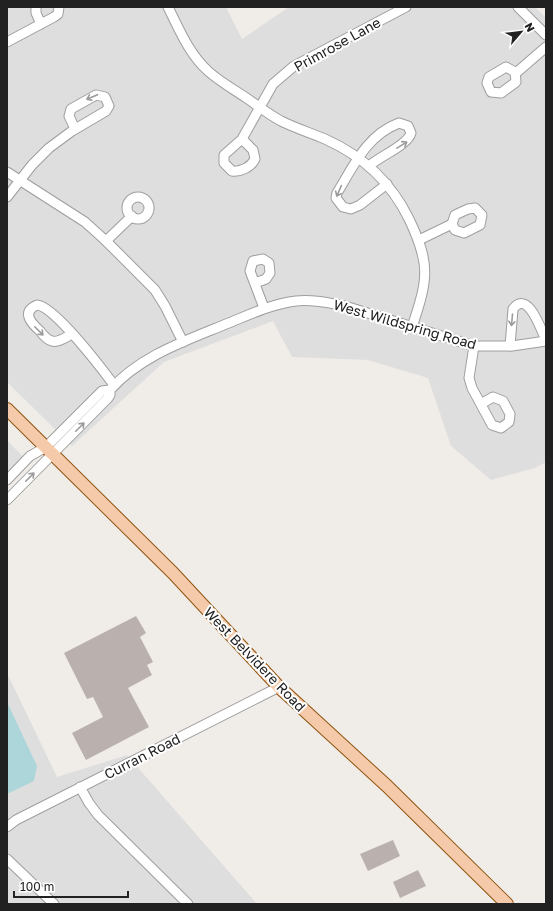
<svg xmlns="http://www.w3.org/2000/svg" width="553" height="911" viewBox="0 0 553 911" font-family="'Golos Text',sans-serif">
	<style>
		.residential { fill: #dfdede }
		.water { fill: #add6da }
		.building { fill: #bab1ae }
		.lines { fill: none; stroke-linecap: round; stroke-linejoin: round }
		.minor-casing { stroke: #9e9e9e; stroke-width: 11 }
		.major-casing { stroke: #90530e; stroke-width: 14 }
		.minor { stroke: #fff; stroke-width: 9 }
		.major { stroke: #f4caaa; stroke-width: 12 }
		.oneway { stroke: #9b9b9b }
		.labels { text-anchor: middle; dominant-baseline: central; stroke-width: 4; stroke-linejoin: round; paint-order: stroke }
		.street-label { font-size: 14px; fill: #212121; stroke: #fff }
	</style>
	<rect width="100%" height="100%" fill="#f0ede9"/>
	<g class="residential">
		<path d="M7,7H226L242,39L289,7H535L546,18V462L535,468L491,480L451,446L428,378L368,360L292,357L273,321L164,362L72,446L7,382Z"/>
		<path d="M7,440L24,458L7,484Z"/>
		<path d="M7,673L57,777L127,755L257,904H7Z"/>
	</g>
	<path class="water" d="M7,702L37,766L34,781L7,794Z"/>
	<g class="building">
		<path d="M136,616L146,633L140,637L153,662L147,665L152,675L128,688L149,727L86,760L72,733L103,717L93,697L87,699L64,653Z"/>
		<path d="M393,840L400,856L368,871L360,854Z"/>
		<path d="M418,870L426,886L400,898L393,882Z"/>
	</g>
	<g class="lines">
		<defs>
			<g id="minor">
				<path d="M36,7V13L41,24"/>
				<path d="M168,7C179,29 189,54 208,71C219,81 233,89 245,97C257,105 268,114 281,121C295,128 311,133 325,139C363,156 391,182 409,219C431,265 428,279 412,327"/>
				<path d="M518,7L546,35"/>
				<path d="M7,42L54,17L58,14L59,7"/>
				<path d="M506,67L515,72L516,82L501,93L491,92L487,83L489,77Z"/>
				<path d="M516,73L546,47"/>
				<path d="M242,139L253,150L255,159C251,167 241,172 232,171L224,163V155L242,139L273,84L294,66L406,7"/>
				<path d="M369,166C380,156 408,145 411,133L408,126L399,123C367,135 354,165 337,193L336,198L343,207L351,209L360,205L387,184"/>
				<path d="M7,172L85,222L106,241L155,290L165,306L183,342"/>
				<path d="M7,197L32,165L49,148L72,131L106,111L109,106L105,97L96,95L71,109L69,116L75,129"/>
				<circle cx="138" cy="208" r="11"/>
				<path d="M475,208L482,215L480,225L464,233L455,230L452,224L455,215L468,209Z"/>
				<path d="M419,240L452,224"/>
				<path d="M106,241L132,216"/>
				<path d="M255,283L266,279L270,273L269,263L263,259L253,261L250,271L264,308"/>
				<path d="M72,334C66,337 58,343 52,341C47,340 43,335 40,331C31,323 21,312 37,305C54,306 102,369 114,385"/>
				<path d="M474,346L469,378L472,388L492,425L501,428L509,422L510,414L503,401L493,397L481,404"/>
				<path d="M510,346L513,309C528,289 541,330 546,340"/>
				<path d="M7,480L30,456L46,447L102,391L110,390"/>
				<path d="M7,500L108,398L110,395V390C140,356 185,341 226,324C249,315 271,304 296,301C312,299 329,303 345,306L474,346H512L546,341"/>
				<path d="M80,787L89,803L98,815L188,904"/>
				<path d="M7,827L16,820L279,687"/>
				<path d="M7,859L54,904"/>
			</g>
			<path id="major" d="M7,409L173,573L279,687L387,786L507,904"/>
		</defs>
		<use href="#minor" class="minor-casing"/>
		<use href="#major" class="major-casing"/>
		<use href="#minor" class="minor"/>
		<use href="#major" class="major"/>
	</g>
	<defs><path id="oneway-shaft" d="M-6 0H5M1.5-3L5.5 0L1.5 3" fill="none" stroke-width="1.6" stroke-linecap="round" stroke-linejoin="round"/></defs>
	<g class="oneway">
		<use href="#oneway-shaft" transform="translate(92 97) rotate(157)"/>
		<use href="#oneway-shaft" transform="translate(402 145) rotate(-31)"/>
		<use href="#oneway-shaft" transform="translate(339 191) rotate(114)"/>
		<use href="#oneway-shaft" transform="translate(512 320) rotate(95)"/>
		<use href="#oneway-shaft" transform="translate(39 331) rotate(45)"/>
		<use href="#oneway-shaft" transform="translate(80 427) rotate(-45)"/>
		<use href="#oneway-shaft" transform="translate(30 477) rotate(-45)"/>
	</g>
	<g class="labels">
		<g class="street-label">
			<text transform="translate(337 44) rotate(-29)">Primrose Lane</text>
			<text transform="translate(405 324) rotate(16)">West Wildspring Road</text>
			<text transform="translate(255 659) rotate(46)">West Belvidere Road</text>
			<text transform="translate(142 756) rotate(-27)">Curran Road</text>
		</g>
	</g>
	<rect width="553" height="911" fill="none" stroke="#212121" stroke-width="16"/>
	<g transform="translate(521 32) rotate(62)" stroke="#ffffff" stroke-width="3" paint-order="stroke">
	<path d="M0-3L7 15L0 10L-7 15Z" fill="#212121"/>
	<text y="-6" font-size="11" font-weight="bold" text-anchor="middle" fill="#212121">N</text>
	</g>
	<path d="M14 891v6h114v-6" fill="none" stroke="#212121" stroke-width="2"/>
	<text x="20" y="891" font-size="12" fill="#212121" stroke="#ffffff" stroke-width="3" paint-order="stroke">100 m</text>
</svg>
